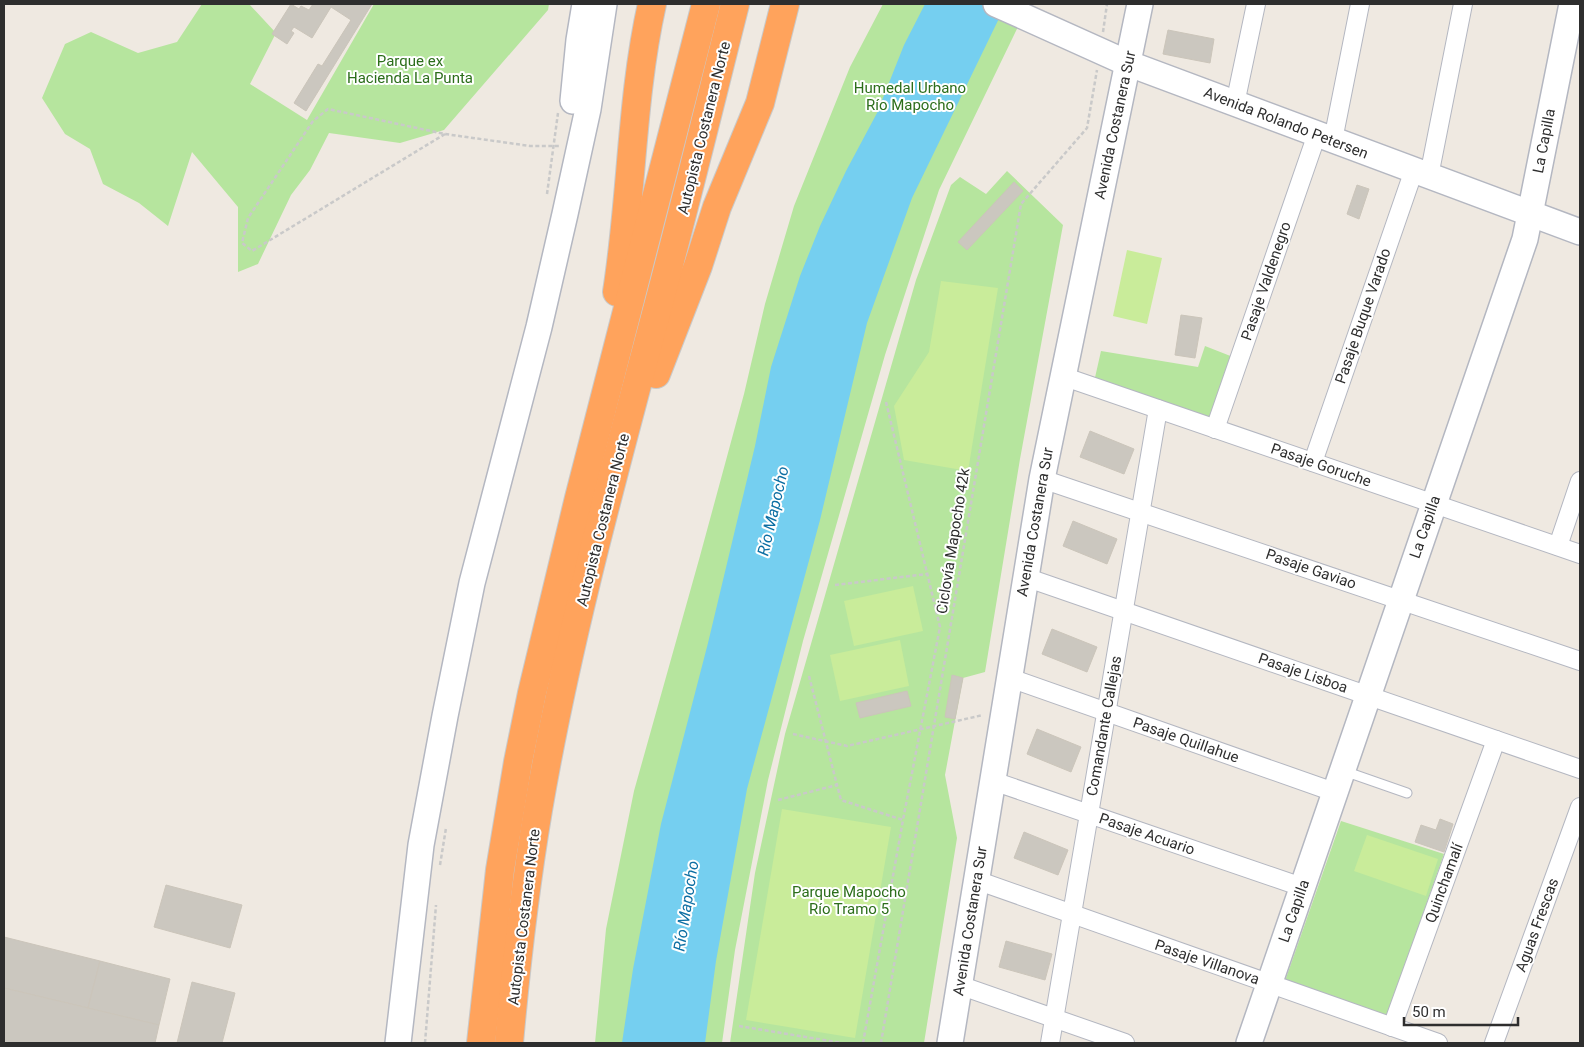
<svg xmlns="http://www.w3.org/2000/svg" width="1584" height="1047" viewBox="0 0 1584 1047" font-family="Roboto,sans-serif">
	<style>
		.green { fill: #b6e59e }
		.pitch { fill: #c9ec9a }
		.water { fill: #75cff0 }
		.building { fill: #cbc7bf; stroke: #cbc5ba }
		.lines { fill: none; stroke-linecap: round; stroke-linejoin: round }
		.lane-casing { stroke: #b4b7c1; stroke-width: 11 }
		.street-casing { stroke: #b4b7c1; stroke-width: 20 }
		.secondary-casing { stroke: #b4b7c1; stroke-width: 28 }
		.highway-casing { stroke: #c9c9c9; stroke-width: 30 }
		.path { stroke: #c9c9c9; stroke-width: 2.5; stroke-dasharray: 4 2.5; stroke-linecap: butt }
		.lane { stroke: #fff; stroke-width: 9 }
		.street { stroke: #fff; stroke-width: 18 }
		.secondary { stroke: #fff; stroke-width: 25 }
		.highway { stroke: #ffa35c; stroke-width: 28 }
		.labels { text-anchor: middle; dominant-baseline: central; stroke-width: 4; stroke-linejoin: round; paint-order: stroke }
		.park-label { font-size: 15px; fill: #2c6e1b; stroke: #fff }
		.street-label { font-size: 15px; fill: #2e2e2e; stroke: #fff }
		.water-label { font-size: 16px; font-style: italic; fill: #0d6fa3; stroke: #fff }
	</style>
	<rect width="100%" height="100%" fill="#efe9e1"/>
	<g class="green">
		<path d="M202,4H249L276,33L250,84L307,120L374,4H549L548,10L444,130L400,143L329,133L310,170L291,195L258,264L238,272V207L192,152L168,226L139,203L103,184L90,149L65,134L42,98L65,44L91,32L138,53L177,42Z"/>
		<path d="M883,4H1029L939,190L885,355L803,641L768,780L735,950L722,1043H595L606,929L634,791L700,556L744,394L765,304L794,206L850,67Z"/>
		<path d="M1007,171L1063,225L1020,459L985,672L963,678L945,775L957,838L924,1043H730L755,873L785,734L916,280L951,185L960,177L986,194Z"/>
		<path d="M1205,346L1233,357L1209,419L1094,382L1101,351L1198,367Z"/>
		<path d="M1341,821L1444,854L1386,1019L1285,981Z"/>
	</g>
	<g class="pitch">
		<path d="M1127,250L1162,258L1147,324L1113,316Z"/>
		<path d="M941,281L998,288L968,471L904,460L894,406L929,352Z"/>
		<path d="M913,586L923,631L854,646L844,601Z"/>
		<path d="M900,640L909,686L840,701L830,655Z"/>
		<path d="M782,809L891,827L855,1038L746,1020Z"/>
		<path d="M1367,835L1438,859L1426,896L1354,871Z"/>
	</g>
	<path class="water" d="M925,4H1006L912,198L867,323L820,520L747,789L716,961L705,1043H622L633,969L661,824L708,643L755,446L771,367L800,276L820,226L846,171L877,113L904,45Z"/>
	<g class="building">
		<path d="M291,4L299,9L301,6L309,10L313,4H372L306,111L294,103L318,64L322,66L351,20L331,7L312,38L294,27L291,31L294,33L287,44L272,34Z"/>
		<path d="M1168,30L1214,39L1210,63L1163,54Z"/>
		<path d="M1014,182L1023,191L967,250L958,242Z"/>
		<path d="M1357,185L1369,189L1359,219L1347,214Z"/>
		<path d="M1181,315L1202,318L1195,358L1175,355Z"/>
		<path d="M1090,431L1134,449L1124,474L1080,457Z"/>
		<path d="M1073,521L1117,539L1107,564L1063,546Z"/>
		<path d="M1052,629L1097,647L1087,672L1042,654Z"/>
		<path d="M952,675L963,678L955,719L945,717Z"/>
		<path d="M907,691L911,706L860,718L856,703Z"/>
		<path d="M1037,729L1081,747L1071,772L1027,754Z"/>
		<path d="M1440,819L1453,824L1444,852L1415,842L1421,825L1436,830Z"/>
		<path d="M1024,832L1068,850L1058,875L1014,858Z"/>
		<path d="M166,885L242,905L230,948L154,927Z"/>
		<path d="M4,937L100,961L88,1008L4,988Z"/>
		<path d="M1006,941L1052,954L1045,980L999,967Z"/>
		<path d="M100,961L170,979L159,1025L88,1008Z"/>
		<path d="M192,982L235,993L222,1043H177Z"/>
		<path d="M4,988L159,1025L155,1043H4Z"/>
	</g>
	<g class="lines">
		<defs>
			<path id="lane" d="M1344,771L1407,793"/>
			<g id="street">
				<path d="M1235,104L1256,4"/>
				<path d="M1333,140L1360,4"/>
				<path d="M1429,176L1463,4"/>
				<path d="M1062,376L1580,554"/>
				<path d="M1215,429L1317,134"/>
				<path d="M1313,462L1414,170"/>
				<path d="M1042,479L1580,661"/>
				<path d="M1558,546L1580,481"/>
				<path d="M1025,577L1580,769"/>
				<path d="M1010,678L1334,792"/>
				<path d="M993,781L1302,887"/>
				<path d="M976,880L1438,1043"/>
				<path d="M959,985L1125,1043"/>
				<path d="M1392,1027L1496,740"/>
				<path d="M1050,1043L1158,409"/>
				<path d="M1494,1043L1580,807"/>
			</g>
			<g id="secondary">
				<path d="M996,4L1127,63L1580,232"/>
				<path d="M573,101L579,40L585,4"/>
				<path d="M398,1043L421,845L445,716L472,583L539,327L565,214L588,109L604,4"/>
				<path d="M950,1043L1042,479L1140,4"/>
				<path d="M1249,1043L1525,239L1572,4"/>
			</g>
			<g id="highway">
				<path d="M617,292C632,197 631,98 652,4"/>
				<path d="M656,374L698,266L717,207L760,103L785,4"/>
				<path d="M481,1043L500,870L518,762L532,693L579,498L706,4"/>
				<path d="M509,1043C516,965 525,887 538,810C566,646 610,486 653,325C682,218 708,111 735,4"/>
			</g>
		</defs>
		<use href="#lane" class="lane-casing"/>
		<use href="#street" class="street-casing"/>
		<use href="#secondary" class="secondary-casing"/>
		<use href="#highway" class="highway-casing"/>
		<g class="path">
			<path d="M1103,32L1107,4"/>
			<path d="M445,134L252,251L242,243L248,218L313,121L328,109L445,134L530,146H559"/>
			<path d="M547,194L558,113"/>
			<path d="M886,402L940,627L903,820"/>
			<path d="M835,585L927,574"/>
			<path d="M809,676L837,785"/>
			<path d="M793,734L847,746L983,715"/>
			<path d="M778,800L837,785L841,800L903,820L863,1043"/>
			<path d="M440,865L446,828"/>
			<path d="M739,1026L842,1043"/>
			<path d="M425,1043L436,905"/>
			<path d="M881,1043L1021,204L1087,128L1097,70"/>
		</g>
		<use href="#lane" class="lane"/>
		<use href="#street" class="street"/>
		<use href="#secondary" class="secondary"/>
		<use href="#highway" class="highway"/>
	</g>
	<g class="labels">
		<g class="park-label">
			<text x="410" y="61">Parque ex<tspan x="410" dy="17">Hacienda La Punta</tspan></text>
			<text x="910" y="88">Humedal Urbano<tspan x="910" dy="17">Río Mapocho</tspan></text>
			<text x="849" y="892">Parque Mapocho<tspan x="849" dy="17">Río Tramo 5</tspan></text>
		</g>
		<g class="street-label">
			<text transform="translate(1286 123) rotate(21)">Avenida Rolando Petersen</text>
			<text transform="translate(1115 125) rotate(-78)">Avenida Costanera Sur</text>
			<text transform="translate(704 128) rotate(-76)">Autopista Costanera Norte</text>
			<text transform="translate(1544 141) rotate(-79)">La Capilla</text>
			<text transform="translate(1266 281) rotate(-71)">Pasaje Valdenegro</text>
			<text transform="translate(1363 316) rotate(-71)">Pasaje Buque Varado</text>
			<text transform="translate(1321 465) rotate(19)">Pasaje Goruche</text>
			<text transform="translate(603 520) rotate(-76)">Autopista Costanera Norte</text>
			<text transform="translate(1035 522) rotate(-80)">Avenida Costanera Sur</text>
			<text transform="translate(1425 527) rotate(-71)">La Capilla</text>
			<text transform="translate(953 541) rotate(-81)">Ciclovía Mapocho 42k</text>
			<text transform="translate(1311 569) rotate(19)">Pasaje Gaviao</text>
			<text transform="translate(1303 673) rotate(19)">Pasaje Lisboa</text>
			<text transform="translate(1104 726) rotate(-80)">Comandante Callejas</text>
			<text transform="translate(1186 740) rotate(19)">Pasaje Quillahue</text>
			<text transform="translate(1147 834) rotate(19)">Pasaje Acuario</text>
			<text transform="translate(1444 883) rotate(-70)">Quinchamalí</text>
			<text transform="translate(1294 911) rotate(-71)">La Capilla</text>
			<text transform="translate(524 917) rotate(-83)">Autopista Costanera Norte</text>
			<text transform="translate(970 921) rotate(-81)">Avenida Costanera Sur</text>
			<text transform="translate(1537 925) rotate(-70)">Aguas Frescas</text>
			<text transform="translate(1207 962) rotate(19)">Pasaje Villanova</text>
		</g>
		<g class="water-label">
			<text transform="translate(773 511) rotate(-77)">Río Mapocho</text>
			<text transform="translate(686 906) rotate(-81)">Río Mapocho</text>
		</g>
	</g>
	<rect width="1584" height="1047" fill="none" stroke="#2e2e2e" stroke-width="10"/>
	<path d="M1404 1017v8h114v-8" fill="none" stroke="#2e2e2e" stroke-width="2.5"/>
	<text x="1412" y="1017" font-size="15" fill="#2e2e2e" stroke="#ffffff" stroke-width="4" paint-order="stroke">50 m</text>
</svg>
